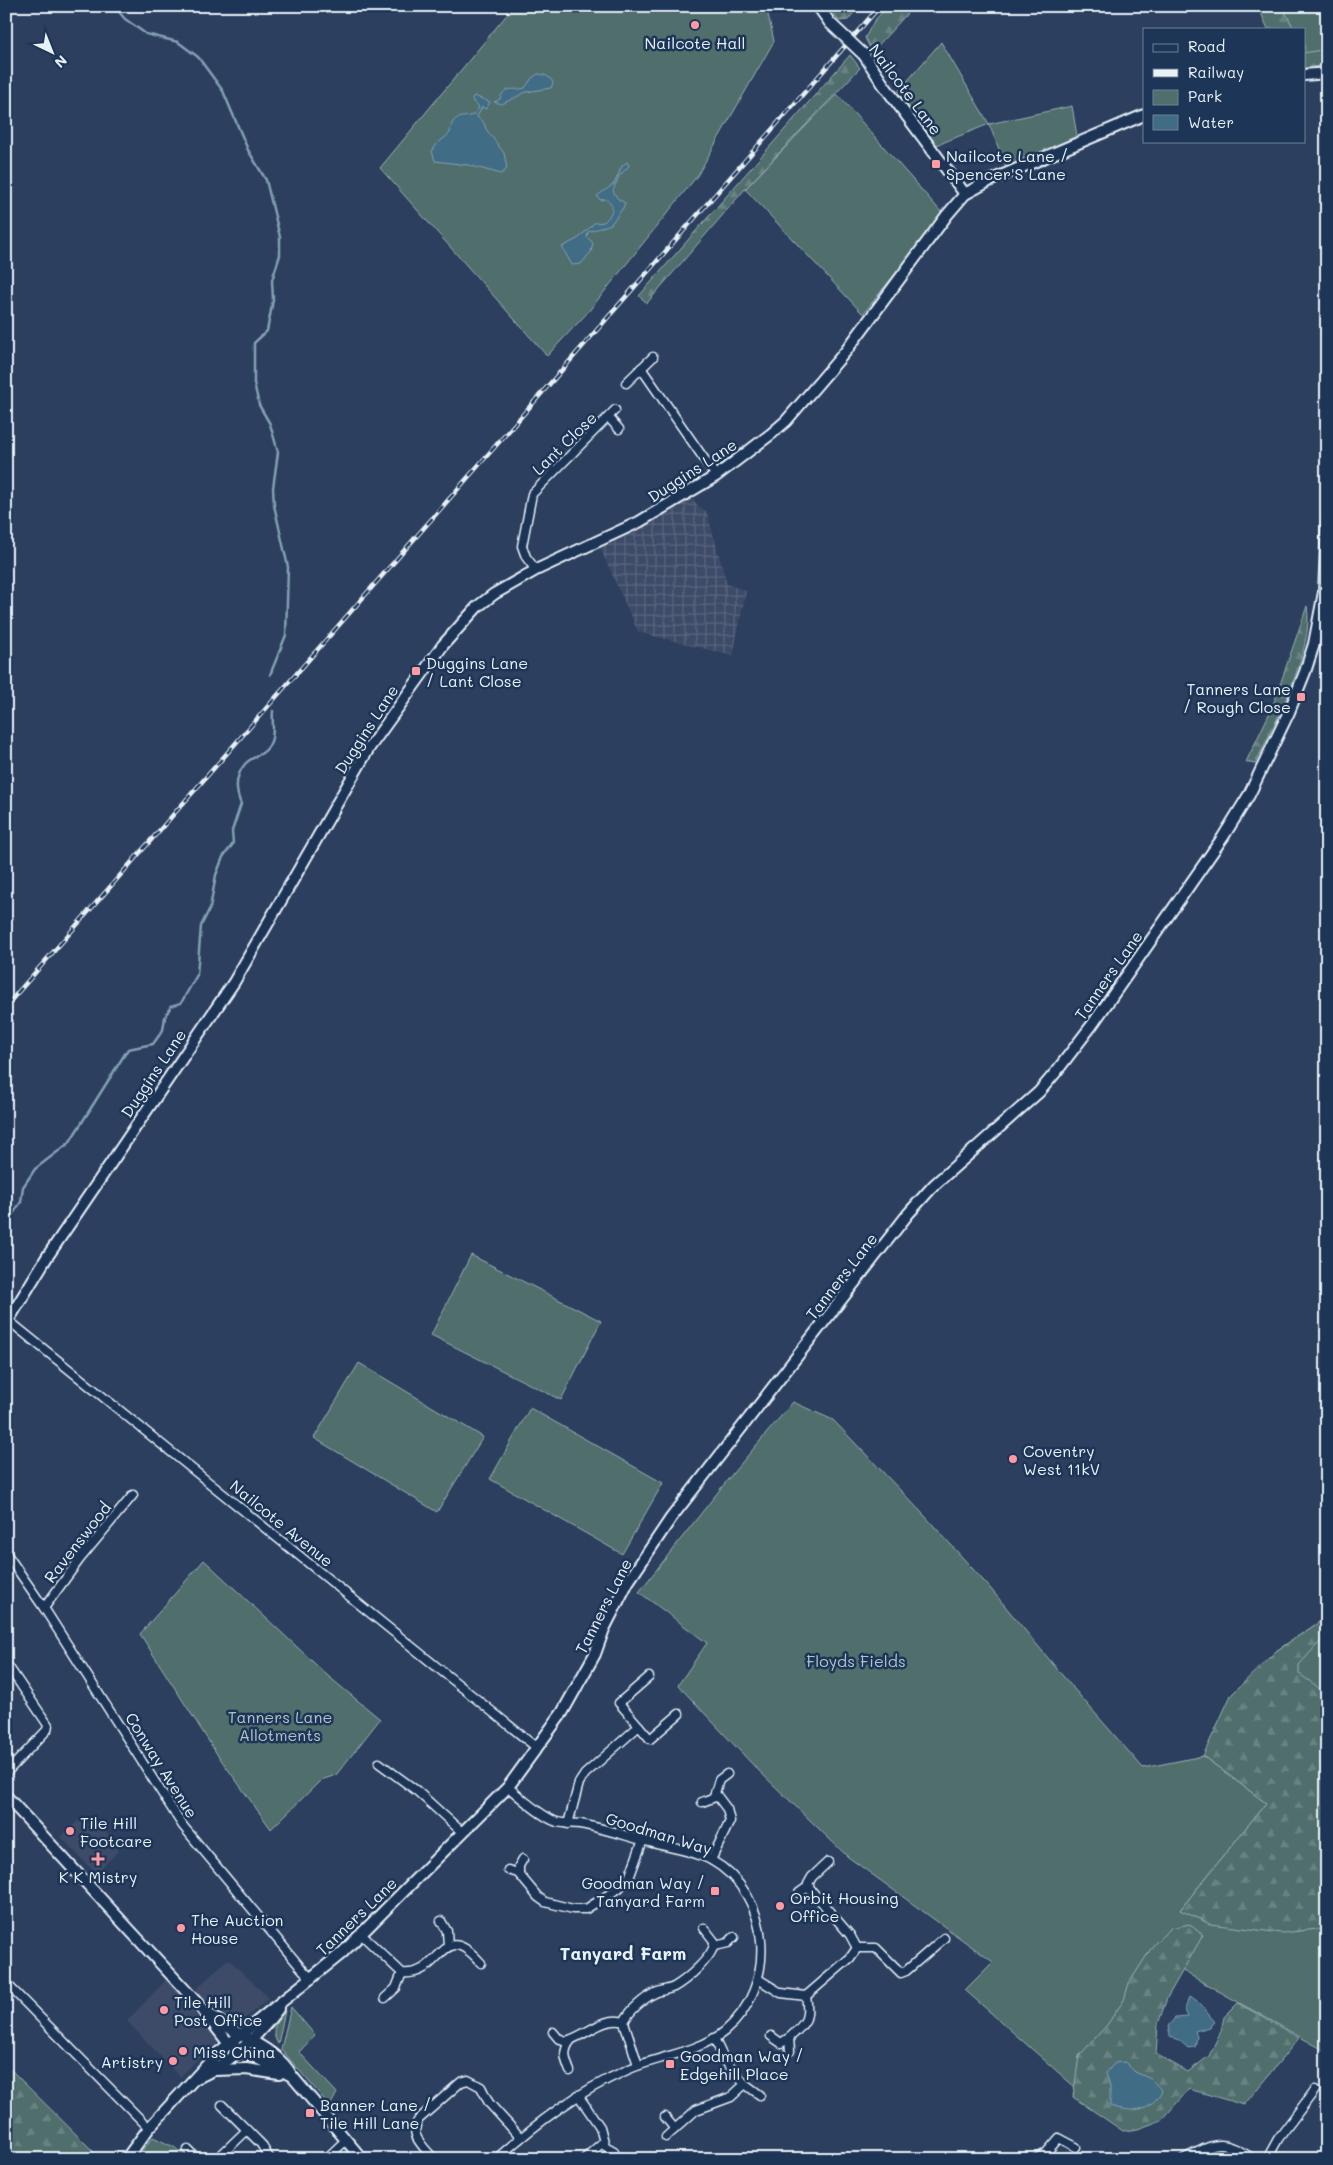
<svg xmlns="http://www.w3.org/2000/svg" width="1333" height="2165" viewBox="0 0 1333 2165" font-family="Mali,sans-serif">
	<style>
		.built { fill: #3e4b68 }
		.industrial { fill: url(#industrial-grid) }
		.green { fill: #506e6c; stroke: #9cb0b2 }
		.forest { fill: url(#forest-firs); stroke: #9cb0b2 }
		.water { fill: #406c85; stroke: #83a1b3 }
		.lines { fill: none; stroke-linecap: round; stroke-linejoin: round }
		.stream { stroke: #83a1b3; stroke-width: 2.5 }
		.street-casing { stroke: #e8f1f8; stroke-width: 11 }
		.secondary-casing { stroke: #e8f1f8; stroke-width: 14 }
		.street { stroke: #1d3557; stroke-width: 8 }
		.secondary { stroke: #1d3557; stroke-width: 10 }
		.rail-casing { stroke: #e8f1f8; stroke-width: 4.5 }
		.rail { stroke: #1d3557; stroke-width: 2.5; stroke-dasharray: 8; stroke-linecap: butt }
		.secondary-bridge-casing { stroke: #e8f1f8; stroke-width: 14; stroke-linecap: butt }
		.secondary-bridge { stroke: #1d3557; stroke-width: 10 }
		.poi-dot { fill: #ff9aa2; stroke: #1d3557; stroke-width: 2 }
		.labels { text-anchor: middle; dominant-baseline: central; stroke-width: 5; stroke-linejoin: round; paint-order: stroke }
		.poi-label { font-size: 16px; fill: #e8f1f8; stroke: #1d3557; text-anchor: start }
		.street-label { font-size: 16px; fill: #e8f1f8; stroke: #1d3557 }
		.park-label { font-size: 16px; fill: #b3c3c7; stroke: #1d3557 }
		.neighbourhood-label { font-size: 18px; font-weight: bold; fill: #e8f1f8; stroke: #1d3557 }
	</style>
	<defs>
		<pattern id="industrial-grid" width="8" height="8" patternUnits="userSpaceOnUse" patternTransform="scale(1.25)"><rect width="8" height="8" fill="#3e4b68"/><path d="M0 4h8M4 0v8" fill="none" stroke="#5a657e"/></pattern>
		<pattern id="forest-firs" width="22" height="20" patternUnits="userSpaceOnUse" patternTransform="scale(1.25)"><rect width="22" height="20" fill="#506e6c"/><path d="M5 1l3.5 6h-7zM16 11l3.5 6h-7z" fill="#698382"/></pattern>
	</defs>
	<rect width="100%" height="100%" fill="#2c3f5f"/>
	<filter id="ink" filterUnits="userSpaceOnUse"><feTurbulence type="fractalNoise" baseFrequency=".02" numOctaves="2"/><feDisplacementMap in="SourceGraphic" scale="10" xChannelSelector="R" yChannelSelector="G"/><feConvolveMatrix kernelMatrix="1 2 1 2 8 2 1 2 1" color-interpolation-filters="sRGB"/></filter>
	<g filter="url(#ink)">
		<g class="built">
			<path d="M82,1817L92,1826L99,1820L118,1851L96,1874L61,1837Z"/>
			<path d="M228,1959L269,1998L196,2061L180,2077L127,2021L167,1979L187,1998Z"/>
		</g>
		<path class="industrial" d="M692,497L698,506L707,512L727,584L746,591L733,656L638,632L600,548L647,525Z"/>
		<g class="green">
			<path d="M514,6H766L774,41L697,176L588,312L547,356L380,168Z"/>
			<path d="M1282,6H1327V49L1305,54L1304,29H1294Z"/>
			<path d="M941,42L989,124L1072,106L1077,136L1006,167L989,124L937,145L896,94Z"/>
			<path d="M837,94L943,214L863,314L745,189Z"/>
			<path d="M471,1255L601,1321L561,1400L431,1335Z"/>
			<path d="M359,1363L483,1437L437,1512L314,1438Z"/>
			<path d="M793,1402L833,1420L924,1515L990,1588L1067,1681L1143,1768L1203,1756L1266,1803L1180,1910L1269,1836L1276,1651L1327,1617V2052L1172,1965L1076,2088L965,1990L993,1962L848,1857L754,1766L678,1685L707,1643L639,1592L733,1473Z"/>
			<path d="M530,1408L663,1483L622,1554L490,1479Z"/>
			<path d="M204,1560L328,1676L380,1719L336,1775L321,1780L271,1829L217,1754L140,1634Z"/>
			<path d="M291,2007L315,2035L299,2052L337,2093L330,2106L281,2049Z"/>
			<path d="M285,2011L278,2044C270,2030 275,2023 285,2011Z"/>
			<path d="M153,2137L174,2147L189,2159H135Z"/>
		</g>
		<g class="forest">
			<path d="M831,6H859L848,20L839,21L831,10Z"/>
			<path d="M888,6H914L872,52L865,38L874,21Z"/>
			<path d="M1258,6H1282L1294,29H1268Z"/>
			<path d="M1327,49V65L1304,68V53Z"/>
			<path d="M850,55L860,68L745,189L647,303L639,296Z"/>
			<path d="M1307,606C1315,649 1274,725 1255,764L1246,762L1272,708Z"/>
			<path d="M1327,1617V1638L1318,1644L1299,1665V1674L1314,1684L1327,1695V1928L1282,1933L1210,1924L1180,1910L1266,1803L1203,1756L1231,1695L1276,1651Z"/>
			<path d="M1189,1924L1203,1935L1167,1998L1158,2024L1156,2054L1188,2072L1209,2056L1221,2031L1224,2017L1238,2003L1299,2038L1244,2105L1189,2089L1162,2120L1138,2129L1123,2131L1073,2097L1079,2056L1107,2025L1124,2000L1129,1983L1154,1944L1171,1928Z"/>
			<path d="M6,2065L101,2159H6Z"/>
		</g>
		<g class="water">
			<path d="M538,74C544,74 551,77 553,83L551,88L526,92L502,104L494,102L500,99C505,84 512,92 525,88L532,78Z"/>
			<path d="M474,96L490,102L486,109L482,107L477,117L484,123L486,129L504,153L507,169L501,174L468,165L435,161L432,151L437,144L450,133C452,112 462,120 475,114L479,107L473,102L472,98Z"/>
			<path d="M627,162L629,166L619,176L613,191L618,199L625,203L623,208L611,224L588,232L587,237L593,243L591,252L581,264L572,265L562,247L579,238L594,223L604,222C612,214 617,205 605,199L600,200L597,196L614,184L622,166Z"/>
			<path d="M1189,1997L1199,2003L1215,2022L1210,2027L1195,2031L1197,2037L1195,2047L1188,2048L1179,2040L1170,2036L1168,2026L1175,2018L1188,2017L1185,2010Z"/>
			<path d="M1125,2062L1135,2072L1151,2079L1162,2091C1150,2112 1132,2113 1110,2106V2086L1106,2073L1115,2063Z"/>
		</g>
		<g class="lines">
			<g class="stream">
				<path d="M114,6L125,19L146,34L178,42L198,57L223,91L248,150L266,180L280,237V255L272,280L273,300L267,331L254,343V383L259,405L270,424L278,452L273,488L274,505L288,567L286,635L270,675"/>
				<path d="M6,1224L21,1202L23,1187L35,1169L69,1143L128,1049L153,1044L163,1030L165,1017L171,1006L181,1003L197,975L201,926L210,908L216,875L223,857L233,844L232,831L241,804C235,790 235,776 245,764C253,755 268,756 272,738C274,730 272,719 273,711"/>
			</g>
			<defs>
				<g id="street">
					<path d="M641,368L716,476"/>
					<path d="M626,383L653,357"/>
					<path d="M609,418L619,429"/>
					<path d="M536,570L526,557L522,546L532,494L615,410"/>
					<path d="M8,1320L537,1748"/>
					<path d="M6,1553L44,1608L183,1826L302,1969L312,1979"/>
					<path d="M44,1608L80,1559L133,1495"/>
					<path d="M6,1663L48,1725L47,1730L6,1773"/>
					<path d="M639,1726L650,1739L679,1714"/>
					<path d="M379,1763L417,1791L463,1833"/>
					<path d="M702,1802L715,1797"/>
					<path d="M568,1824L579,1783L585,1774L639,1726L619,1703L649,1677"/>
					<path d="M711,1860L730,1821L727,1809L715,1793L719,1780L727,1774"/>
					<path d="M508,1870L518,1873L538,1897L545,1902L573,1909H586L619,1888L629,1878L643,1840"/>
					<path d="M519,1874V1866L523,1859"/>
					<path d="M811,1890L808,1884L812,1877L828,1862"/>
					<path d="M799,1893L806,1888L811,1890L850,1935L857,1948"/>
					<path d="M441,1921L447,1931L448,1946"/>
					<path d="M362,1935L402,1973C444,1977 440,1916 481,1963"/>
					<path d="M715,1946L728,1943L734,1937"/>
					<path d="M758,1979L781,1993L806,1996L850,1958L857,1948H876L901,1973L906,1971L944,1938"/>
					<path d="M6,1983L149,2128"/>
					<path d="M385,1998L396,1988L402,1973"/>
					<path d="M624,2022L638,2065"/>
					<path d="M553,2032L558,2038L566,2041C584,2037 605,2015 624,2022C629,2011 644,1998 655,1993C661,1990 668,1990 674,1987C686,1980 716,1955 714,1941L704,1928"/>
					<path d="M771,2036L781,2043L789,2038"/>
					<path d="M790,2051L789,2038C806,2023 810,2019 806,1996"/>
					<path d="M570,2071C565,2059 562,2051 571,2040"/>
					<path d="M745,2084L760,2095"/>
					<path d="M578,2095L600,2127L605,2146L614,2151"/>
					<path d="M222,2105L261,2144L270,2159"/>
					<path d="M665,2117L675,2129"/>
					<path d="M666,2137L696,2110L731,2097L745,2084L725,2061L714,2038"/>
					<path d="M188,2150L197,2159"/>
					<path d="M217,2159L247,2130"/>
					<path d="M326,2159L346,2140"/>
					<path d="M434,2159C423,2146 408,2135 419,2119L461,2082L468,2080L481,2087L489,2103L520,2137"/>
					<path d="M496,2159C537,2123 577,2092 627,2070C658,2056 698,2053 725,2031C778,1986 773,1895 711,1860C693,1850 669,1848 649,1842C626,1836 603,1828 580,1824C572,1823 565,1824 557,1822C542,1817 521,1798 508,1787"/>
					<path d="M584,2159L603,2142"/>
					<path d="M1036,2159L1046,2153L1059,2138L1076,2147"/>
					<path d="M1183,2159C1218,2142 1220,2139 1254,2159"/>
					<path d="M1267,2159L1278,2139L1315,2090"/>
				</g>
				<g id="secondary">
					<path d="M818,6L830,23"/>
					<path d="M864,55L883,84L965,194"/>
					<path d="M1304,75L1327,73"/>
					<path d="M6,1324L47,1257L234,982L369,748L443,645L477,607L494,594L536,570L639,522L716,476L771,434L786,421L846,351L947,215L965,194L989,181L1144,115"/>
					<path d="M6,1796L198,2004L229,2044L292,2076"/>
					<path d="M212,2016C236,2037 277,2047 292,2076L362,2159"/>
					<path d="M215,2070L246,2069L279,2074"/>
					<path d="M199,2077C232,2062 257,2037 278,2009"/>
					<path d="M126,2159L149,2128L218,2053L342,1953L508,1787L562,1713L595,1654L604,1629L628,1582L671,1518L908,1214L934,1185L1039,1092L1056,1072L1092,1025L1223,837L1249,795L1289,712L1305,672L1314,644L1324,592L1327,524"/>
				</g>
			</defs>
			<use href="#street" class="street-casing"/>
			<use href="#secondary" class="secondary-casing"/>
			<use href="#street" class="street"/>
			<use href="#secondary" class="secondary"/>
			<defs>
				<path id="rail" d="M6,1006L880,6"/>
			</defs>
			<use href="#rail" class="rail-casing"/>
			<use href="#rail" class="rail"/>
			<defs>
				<path id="secondary-bridge" d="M830,23L864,55"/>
			</defs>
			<use href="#secondary-bridge" class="secondary-bridge-casing"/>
			<use href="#secondary-bridge" class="secondary-bridge"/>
		</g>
	</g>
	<g class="poi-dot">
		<circle cx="695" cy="25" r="5"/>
		<rect x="931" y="159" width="10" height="10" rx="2.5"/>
		<rect x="411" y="666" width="10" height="10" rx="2.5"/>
		<rect x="1296" y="692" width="10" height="10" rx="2.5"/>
		<circle cx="1013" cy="1459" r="5"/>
		<circle cx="70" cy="1831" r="5"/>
		<path d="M95.5 1851.5h5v5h5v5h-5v5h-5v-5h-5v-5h5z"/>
		<rect x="710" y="1886" width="10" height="10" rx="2.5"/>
		<circle cx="780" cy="1906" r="5"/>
		<circle cx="181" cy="1928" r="5"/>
		<circle cx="164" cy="2010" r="5"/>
		<circle cx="183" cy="2051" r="5"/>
		<circle cx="173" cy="2061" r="5"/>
		<rect x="665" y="2059" width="10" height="10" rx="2.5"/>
		<rect x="305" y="2108" width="10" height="10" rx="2.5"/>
	</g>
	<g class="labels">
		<g class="poi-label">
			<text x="695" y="42" text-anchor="middle">Nailcote Hall</text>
			<text x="946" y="155">Nailcote Lane /<tspan x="946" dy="18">Spencer'S Lane</tspan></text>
			<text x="426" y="662">Duggins Lane<tspan x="426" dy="18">/ Lant Close</tspan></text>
			<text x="1291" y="688" text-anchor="end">Tanners Lane<tspan x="1291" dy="18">/ Rough Close</tspan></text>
			<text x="1023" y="1450">Coventry<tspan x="1023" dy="18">West 11kV</tspan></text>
			<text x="80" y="1822">Tile Hill<tspan x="80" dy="18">Footcare</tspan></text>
			<text x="98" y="1876" text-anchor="middle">K K Mistry</text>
			<text x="705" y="1882" text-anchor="end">Goodman Way /<tspan x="705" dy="18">Tanyard Farm</tspan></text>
			<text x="790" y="1897">Orbit Housing<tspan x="790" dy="18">Office</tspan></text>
			<text x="191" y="1919">The Auction<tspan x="191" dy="18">House</tspan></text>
			<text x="174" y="2001">Tile Hill<tspan x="174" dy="18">Post Office</tspan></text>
			<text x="193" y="2051">Miss China</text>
			<text x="680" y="2055">Goodman Way /<tspan x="680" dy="18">Edgehill Place</tspan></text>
			<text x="163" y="2061" text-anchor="end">Artistry</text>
			<text x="320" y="2104">Banner Lane /<tspan x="320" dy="18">Tile Hill Lane</tspan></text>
		</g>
		<g class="street-label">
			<text transform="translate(906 89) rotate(53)">Nailcote Lane</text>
			<text transform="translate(564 443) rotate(-44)">Lant Close</text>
			<text transform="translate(692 470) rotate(-33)">Duggins Lane</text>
			<text transform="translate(366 729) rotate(-57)">Duggins Lane</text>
			<text transform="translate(1108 975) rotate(-55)">Tanners Lane</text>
			<text transform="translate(153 1073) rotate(-56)">Duggins Lane</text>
			<text transform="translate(841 1276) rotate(-52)">Tanners Lane</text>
			<text transform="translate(282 1523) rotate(39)">Nailcote Avenue</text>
			<text transform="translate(77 1542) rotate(-52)">Ravenswood</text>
			<text transform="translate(603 1606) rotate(-63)">Tanners Lane</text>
			<text transform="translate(162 1765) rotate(58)">Conway Avenue</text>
			<text transform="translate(659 1833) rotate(17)">Goodman Way</text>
			<text transform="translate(356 1916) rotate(-44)">Tanners Lane</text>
		</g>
		<g class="park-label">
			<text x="856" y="1660">Floyds Fields</text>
			<text x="280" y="1716">Tanners Lane<tspan x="280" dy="18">Allotments</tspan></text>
		</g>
		<g class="neighbourhood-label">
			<text x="623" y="1953">Tanyard Farm</text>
		</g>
	</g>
	<rect width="1333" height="2165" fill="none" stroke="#1d3557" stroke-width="25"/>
	<rect x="12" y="12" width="1308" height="2140" fill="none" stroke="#e8f1f8" stroke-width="2" filter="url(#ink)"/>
	<rect x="1143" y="28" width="162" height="115" fill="#1d3557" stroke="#6e8097"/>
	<rect x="1153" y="44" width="25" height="8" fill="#1d3557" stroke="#6e8097"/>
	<text x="1188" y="52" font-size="15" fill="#e8f1f8">Road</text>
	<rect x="1153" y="69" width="25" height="8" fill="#e8f1f8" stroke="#6e8097"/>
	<text x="1188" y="78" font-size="15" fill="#e8f1f8">Railway</text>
	<rect x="1153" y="90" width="25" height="15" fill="#506e6c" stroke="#6e8097"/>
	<text x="1188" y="102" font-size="15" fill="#e8f1f8">Park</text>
	<rect x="1153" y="115" width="25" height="15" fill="#406c85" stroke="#6e8097"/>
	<text x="1188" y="128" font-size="15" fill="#e8f1f8">Water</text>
	<g transform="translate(52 52) rotate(137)" stroke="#1d3557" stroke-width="4" paint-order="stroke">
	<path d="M0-4L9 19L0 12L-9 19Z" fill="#e8f1f8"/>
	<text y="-8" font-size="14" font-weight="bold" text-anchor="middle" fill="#e8f1f8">N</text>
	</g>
</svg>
